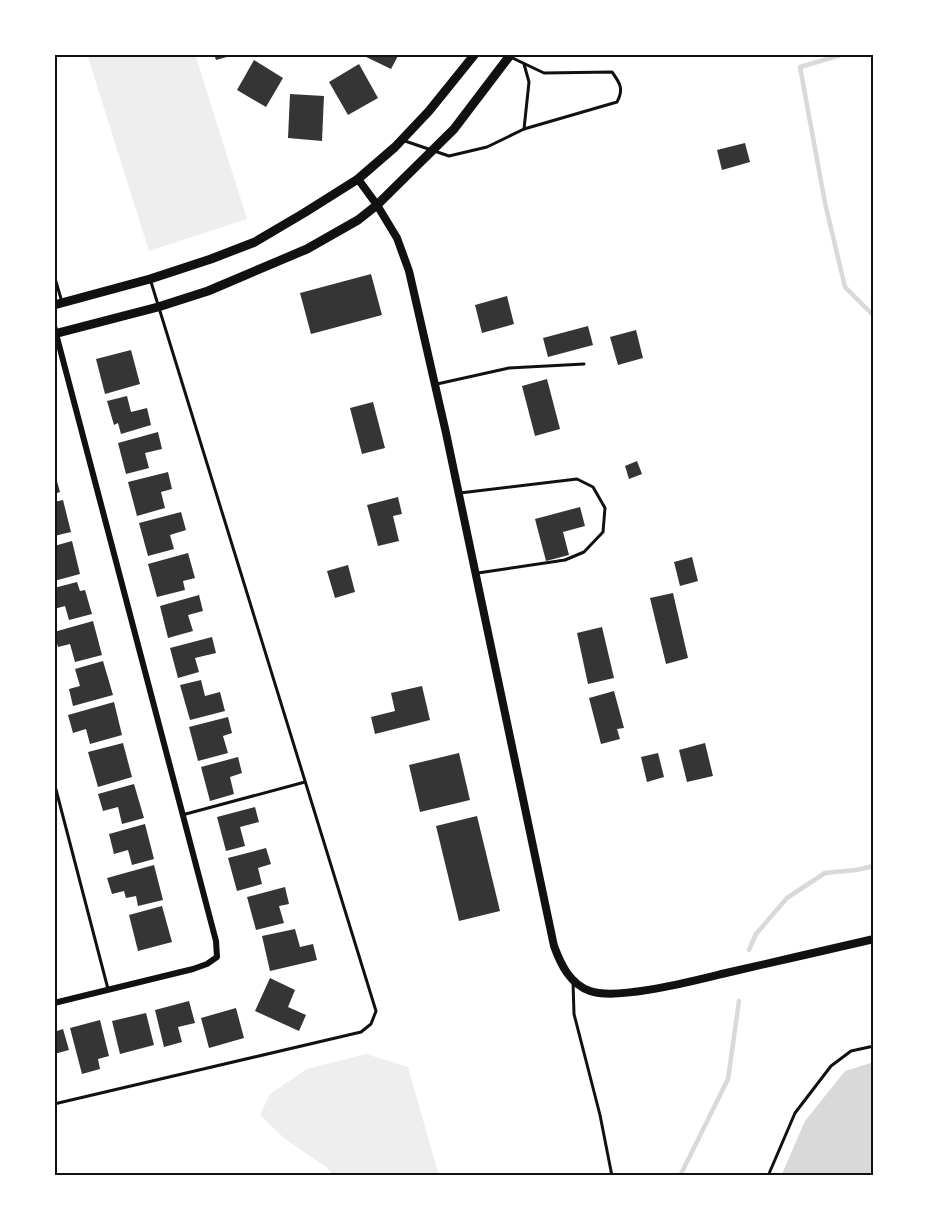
<svg xmlns="http://www.w3.org/2000/svg" width="928" height="1230" viewBox="0 0 928 1230" font-family="'Crimson Pro',serif">
	<style>
		.green { fill: #eee }
		.water { fill: #d9d9d9 }
		.lines { fill: none; stroke-linecap: round; stroke-linejoin: round }
		.stream { stroke: #d9d9d9; stroke-width: 4.5 }
		.building { fill: #353535 }
		.service { stroke: #111; stroke-width: 3 }
		.minor { stroke: #111; stroke-width: 6 }
		.tertiary { stroke: #111; stroke-width: 8 }
		.secondary { stroke: #111; stroke-width: 9 }
		.neatline { fill: none; stroke: #111; stroke-width: 2 }
	</style>
	<rect width="100%" height="100%" fill="#fff"/>
	<g class="green">
		<path d="M87,54H195L247,219L149,251Z"/>
		<path d="M366,1054L408,1067L439,1176H334L326,1167L285,1139L260,1115L270,1094L307,1069Z"/>
	</g>
	<path class="water" d="M874,1062V1176H781L805,1121L845,1071Z"/>
	<g class="lines">
		<g class="stream">
			<path d="M844,54L800,67L825,203L845,287L874,316"/>
			<path d="M749,950L756,934L787,898L825,873L856,870L874,866"/>
			<path d="M680,1176L728,1079L739,1001"/>
		</g>
	</g>
	<g class="building">
		<path d="M214,54H234V55L216,60Z"/>
		<path d="M360,54H399L391,69Z"/>
		<path d="M254,60L283,78L266,107L237,90Z"/>
		<path d="M359,64L378,98L348,115L329,82Z"/>
		<path d="M290,94L324,96L322,141L288,138Z"/>
		<path d="M745,143L750,162L722,170L717,150Z"/>
		<path d="M371,274L382,315L311,334L300,293Z"/>
		<path d="M507,296L514,324L482,333L475,305Z"/>
		<path d="M588,326L593,345L548,357L543,338Z"/>
		<path d="M636,330L643,358L618,365L610,337Z"/>
		<path d="M131,350L140,384L105,394L96,359Z"/>
		<path d="M547,379L560,429L535,436L522,386Z"/>
		<path d="M127,396L131,412L147,408L151,425L121,434L118,423L114,425L107,401Z"/>
		<path d="M373,402L385,448L362,454L350,408Z"/>
		<path d="M158,432L162,449L145,453L149,468L126,474L118,443Z"/>
		<path d="M637,461L642,474L629,479L625,466Z"/>
		<path d="M54,471L60,492L54,494Z"/>
		<path d="M168,472L172,489L161,492L165,508L137,516L128,482Z"/>
		<path d="M398,497L402,514L393,516L399,541L378,546L367,505Z"/>
		<path d="M63,500L71,532L54,536V502Z"/>
		<path d="M580,507L585,526L563,532L569,555L546,561L535,519Z"/>
		<path d="M181,512L186,530L170,535L174,549L148,556L139,523Z"/>
		<path d="M72,541L80,574L54,581V546Z"/>
		<path d="M188,553L195,578L183,581L185,590L157,597L148,564Z"/>
		<path d="M692,557L698,581L680,586L674,562Z"/>
		<path d="M348,565L355,592L335,598L327,571Z"/>
		<path d="M77,582L80,591L85,590L92,614L69,620L65,606L54,609V588Z"/>
		<path d="M673,593L688,658L666,664L650,598Z"/>
		<path d="M199,595L203,611L188,615L193,631L168,638L160,606Z"/>
		<path d="M93,621L102,655L75,662L70,644L58,647L54,632Z"/>
		<path d="M602,627L614,678L588,684L577,633Z"/>
		<path d="M212,637L216,653L195,658L199,672L178,678L170,648Z"/>
		<path d="M103,661L113,695L73,706L69,689L80,686L75,669Z"/>
		<path d="M201,680L205,696L220,692L225,711L190,720L180,685Z"/>
		<path d="M422,686L430,720L375,734L371,717L395,711L391,693Z"/>
		<path d="M614,691L624,728L617,729L620,739L601,744L589,698Z"/>
		<path d="M114,702L122,735L90,744L86,729L73,733L68,715Z"/>
		<path d="M228,717L232,733L223,736L228,753L198,761L189,727Z"/>
		<path d="M123,743L132,777L98,787L88,752Z"/>
		<path d="M705,743L713,776L687,782L679,750Z"/>
		<path d="M459,753L470,800L420,812L409,765Z"/>
		<path d="M658,753L664,777L647,782L641,757Z"/>
		<path d="M238,757L242,773L230,777L234,794L210,801L201,767Z"/>
		<path d="M134,784L144,818L122,824L118,807L103,811L98,794Z"/>
		<path d="M255,807L259,822L240,827L245,846L226,851L217,817Z"/>
		<path d="M477,816L500,911L459,921L436,826Z"/>
		<path d="M145,824L154,859L132,865L128,850L114,854L109,834Z"/>
		<path d="M266,848L271,864L258,868L262,884L237,891L228,858Z"/>
		<path d="M154,865L163,900L138,906L136,896L126,898L124,891L112,894L107,878Z"/>
		<path d="M285,887L289,904L279,906L284,923L256,930L247,897Z"/>
		<path d="M162,906L172,942L138,951L129,915Z"/>
		<path d="M295,929L300,947L313,944L317,960L270,971L262,936Z"/>
		<path d="M270,978L295,990L288,1007L306,1015L299,1031L255,1011Z"/>
		<path d="M189,1001L195,1023L178,1027L182,1042L164,1047L155,1010Z"/>
		<path d="M236,1008L244,1038L209,1048L201,1018Z"/>
		<path d="M146,1013L154,1045L120,1054L112,1021Z"/>
		<path d="M100,1020L109,1056L98,1059L100,1069L82,1074L70,1028Z"/>
		<path d="M63,1029L69,1050L54,1054V1032Z"/>
	</g>
	<g class="lines">
		<g class="service">
			<path d="M524,129L529,82L524,64"/>
			<path d="M405,141L449,156L487,147L524,129L617,102C624,89 620,83 612,72L544,73L504,54"/>
			<path d="M54,275L62,302"/>
			<path d="M437,384L509,368L584,364"/>
			<path d="M460,493L577,479L593,487L605,508L603,532L584,552L565,560L478,573"/>
			<path d="M54,782L108,989"/>
			<path d="M182,815L305,782"/>
			<path d="M573,982L574,1014L600,1115L612,1176"/>
			<path d="M54,1104L361,1032L371,1024L376,1011L151,282"/>
			<path d="M768,1176L795,1113L831,1066L851,1051L874,1046"/>
		</g>
		<path class="minor" d="M54,326L216,941L217,957L207,964L193,969L54,1003"/>
		<path class="tertiary" d="M358,179L377,205L397,238L409,271L446,433L554,946C561,965 570,984 590,991C618,1001 696,980 726,973C775,962 825,950 874,939"/>
		<g class="secondary">
			<path d="M54,305L150,279L211,259L255,242L304,213L358,179L395,147L429,111L475,54"/>
			<path d="M54,334L158,307L208,291L307,249L358,220L377,205L454,129L511,54"/>
		</g>
	</g>
	<rect width="928" height="1230" fill="none" stroke="#ffffff" stroke-width="111"/>
	<rect x="56" y="56" width="816" height="1118" class="neatline"/>
</svg>
